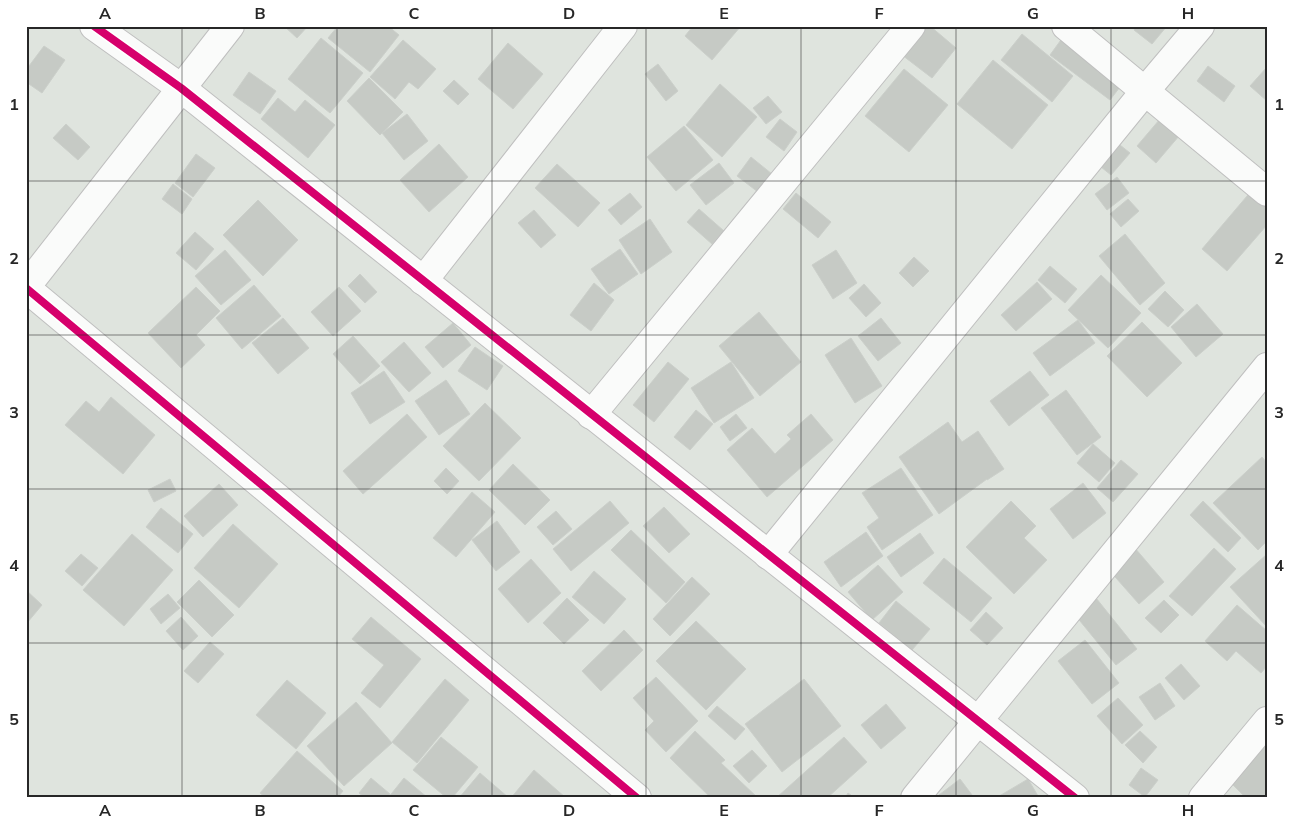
<svg xmlns="http://www.w3.org/2000/svg" width="1293" height="824" viewBox="0 0 1293 824" font-family="Mulish,sans-serif">
	<style>
		.building { fill: #c6cac5; stroke: #cbcfca }
		.lines { fill: none; stroke-linecap: round; stroke-linejoin: round }
		.minor-casing { stroke: #bfbfbf; stroke-width: 30 }
		.minor { stroke: #fafbfa; stroke-width: 28 }
		.cycleway-casing { stroke: #fff; stroke-width: 11 }
		.cycleway { stroke: #d6006c; stroke-width: 8 }
		.grid { fill: none; stroke: #272727; stroke-width: 1; stroke-opacity: 0.55 }
		.neatline { fill: none; stroke: #272727; stroke-width: 2 }
		.grid-label { font-size: 16px; text-anchor: middle; font-weight: bold; fill: #272727 }
	</style>
	<rect width="100%" height="100%" fill="#dfe4de"/>
	<g class="building">
		<path d="M284,26H308L297,38Z"/>
		<path d="M338,26H388L399,35L370,72L328,38Z"/>
		<path d="M693,26H741L712,60L685,36Z"/>
		<path d="M925,26H930L956,48L932,78L902,55Z"/>
		<path d="M1137,26H1167L1152,44L1134,30Z"/>
		<path d="M1066,33L1126,79L1110,100L1050,55Z"/>
		<path d="M1022,34L1073,76L1052,102L1001,60Z"/>
		<path d="M321,38L363,73L330,113L288,79Z"/>
		<path d="M403,40L436,69L418,89L409,82L395,99L370,77Z"/>
		<path d="M508,43L543,74L513,109L478,79Z"/>
		<path d="M44,46L65,60L42,93L26,82V70Z"/>
		<path d="M993,60L1048,105L1012,149L957,104Z"/>
		<path d="M658,64L678,91L666,101L645,74Z"/>
		<path d="M1208,66L1235,86L1224,102L1197,81Z"/>
		<path d="M1267,67V101L1250,86Z"/>
		<path d="M904,69L948,105L909,152L865,116Z"/>
		<path d="M249,72L276,91L260,114L233,95Z"/>
		<path d="M369,78L403,112L380,135L347,101Z"/>
		<path d="M454,80L469,94L458,105L443,91Z"/>
		<path d="M720,84L757,117L722,157L686,125Z"/>
		<path d="M768,96L782,112L766,124L753,108Z"/>
		<path d="M278,98L295,112L305,100L335,125L308,158L261,119Z"/>
		<path d="M1166,112L1185,129L1156,163L1137,146Z"/>
		<path d="M407,114L428,141L404,160L382,133Z"/>
		<path d="M780,119L797,132L784,151L766,137Z"/>
		<path d="M66,124L90,147L78,160L53,138Z"/>
		<path d="M684,126L713,160L676,191L647,157Z"/>
		<path d="M439,144L468,177L429,212L400,180Z"/>
		<path d="M1120,145L1130,153L1111,175L1101,167Z"/>
		<path d="M196,154L215,168L193,197L175,183Z"/>
		<path d="M751,157L772,174L758,192L737,176Z"/>
		<path d="M719,163L734,183L706,205L690,185Z"/>
		<path d="M557,164L600,203L578,227L535,188Z"/>
		<path d="M1117,177L1129,193L1107,210L1095,194Z"/>
		<path d="M173,184L192,199L182,214L162,199Z"/>
		<path d="M1253,189L1267,201V225L1227,271L1202,249Z"/>
		<path d="M630,193L642,207L621,225L608,210Z"/>
		<path d="M796,193L831,222L818,238L783,209Z"/>
		<path d="M1128,199L1139,211L1121,227L1110,214Z"/>
		<path d="M258,200L298,240L263,276L223,235Z"/>
		<path d="M699,209L724,231L712,244L687,222Z"/>
		<path d="M534,210L556,235L541,248L518,223Z"/>
		<path d="M650,219L672,252L641,274L619,240Z"/>
		<path d="M195,232L214,249L196,270L176,253Z"/>
		<path d="M1125,234L1165,283L1140,305L1099,256Z"/>
		<path d="M620,249L638,274L609,294L591,269Z"/>
		<path d="M225,250L251,280L221,305L195,276Z"/>
		<path d="M836,250L857,283L833,299L812,265Z"/>
		<path d="M914,257L929,271L913,287L899,273Z"/>
		<path d="M1050,266L1077,289L1065,303L1038,280Z"/>
		<path d="M360,274L377,292L365,303L348,286Z"/>
		<path d="M1101,275L1141,313L1108,348L1068,310Z"/>
		<path d="M1037,282L1052,299L1016,331L1001,315Z"/>
		<path d="M594,283L614,300L591,331L570,315Z"/>
		<path d="M864,284L881,303L866,317L849,298Z"/>
		<path d="M254,285L281,316L242,349L216,318Z"/>
		<path d="M196,287L220,311L196,335L205,345L181,368L148,333Z"/>
		<path d="M339,287L361,311L333,336L311,312Z"/>
		<path d="M1165,291L1184,310L1168,327L1148,309Z"/>
		<path d="M1197,304L1223,334L1196,357L1171,327Z"/>
		<path d="M759,312L801,362L760,396L719,346Z"/>
		<path d="M283,318L309,348L278,374L252,343Z"/>
		<path d="M881,318L901,343L878,361L858,336Z"/>
		<path d="M1078,320L1095,343L1050,376L1033,353Z"/>
		<path d="M1142,322L1182,363L1147,397L1107,356Z"/>
		<path d="M453,323L471,345L443,368L425,347Z"/>
		<path d="M353,336L380,366L360,384L333,354Z"/>
		<path d="M851,338L882,386L855,403L825,355Z"/>
		<path d="M404,342L431,373L409,392L381,362Z"/>
		<path d="M475,347L503,366L487,390L458,371Z"/>
		<path d="M668,362L689,379L654,422L633,405Z"/>
		<path d="M731,362L754,398L714,423L691,388Z"/>
		<path d="M384,371L405,402L370,424L351,393Z"/>
		<path d="M1030,371L1049,395L1009,426L990,401Z"/>
		<path d="M446,380L470,414L439,435L415,401Z"/>
		<path d="M1066,390L1101,437L1077,455L1041,408Z"/>
		<path d="M111,397L155,435L123,474L65,425L86,401L99,412Z"/>
		<path d="M485,403L521,438L479,481L443,446Z"/>
		<path d="M696,410L713,424L690,450L674,437Z"/>
		<path d="M407,414L427,437L363,494L343,471Z"/>
		<path d="M736,414L747,428L730,441L720,427Z"/>
		<path d="M811,414L833,440L767,497L727,450L752,428L775,454L791,439L787,435Z"/>
		<path d="M948,422L962,442L978,431L1004,469L987,480V479L939,514L899,457Z"/>
		<path d="M1093,444L1115,463L1099,482L1077,463Z"/>
		<path d="M1262,457L1267,463V541L1258,550L1213,503Z"/>
		<path d="M1121,460L1138,474L1113,502L1097,488Z"/>
		<path d="M513,464L550,500L525,525L489,490Z"/>
		<path d="M446,468L459,481L447,494L434,481Z"/>
		<path d="M901,468L933,515L882,550L867,527L879,518L862,493Z"/>
		<path d="M170,479L176,491L154,502L148,490Z"/>
		<path d="M1083,483L1106,513L1073,539L1050,509Z"/>
		<path d="M219,484L238,505L203,537L184,516Z"/>
		<path d="M472,492L495,512L456,557L433,538Z"/>
		<path d="M610,501L629,523L571,571L553,549Z"/>
		<path d="M1011,501L1036,526L1024,538L1047,560L1014,594L966,547Z"/>
		<path d="M1203,501L1241,538L1228,552L1190,515Z"/>
		<path d="M664,507L690,534L669,553L643,526Z"/>
		<path d="M161,508L193,534L178,553L146,527Z"/>
		<path d="M556,511L572,529L553,545L537,527Z"/>
		<path d="M497,521L520,552L496,571L472,540Z"/>
		<path d="M233,524L278,564L239,608L194,568Z"/>
		<path d="M631,530L685,582L666,603L611,550Z"/>
		<path d="M866,532L883,556L841,587L824,562Z"/>
		<path d="M920,533L934,553L901,577L887,557Z"/>
		<path d="M132,534L173,570L124,626L83,590Z"/>
		<path d="M1134,547L1164,582L1139,604L1109,570Z"/>
		<path d="M1214,548L1236,569L1192,616L1169,596Z"/>
		<path d="M81,554L98,568L82,586L65,571Z"/>
		<path d="M1266,555L1267,556V627L1230,587Z"/>
		<path d="M944,558L992,598L971,622L923,583Z"/>
		<path d="M531,559L561,593L528,623L498,589Z"/>
		<path d="M878,565L903,592L872,620L848,592Z"/>
		<path d="M594,571L626,599L604,624L572,597Z"/>
		<path d="M692,577L710,594L670,636L653,619Z"/>
		<path d="M199,580L234,615L212,637L177,602Z"/>
		<path d="M26,590L42,605L27,623H26Z"/>
		<path d="M1092,593L1137,649L1116,665L1071,610Z"/>
		<path d="M168,594L180,608L161,624L150,609Z"/>
		<path d="M567,598L589,620L564,644L543,623Z"/>
		<path d="M1164,600L1179,615L1161,633L1145,618Z"/>
		<path d="M896,601L930,629L912,650L879,623Z"/>
		<path d="M1237,605L1267,631V666L1261,673L1236,651L1227,661L1205,641Z"/>
		<path d="M986,612L1003,628L987,645L970,630Z"/>
		<path d="M181,617L198,636L183,650L166,631Z"/>
		<path d="M371,617L421,659L380,708L361,693L384,665L352,639Z"/>
		<path d="M696,621L746,669L706,710L656,661Z"/>
		<path d="M624,630L643,650L601,691L582,671Z"/>
		<path d="M1085,640L1119,683L1092,704L1058,661Z"/>
		<path d="M210,642L224,654L198,683L184,671Z"/>
		<path d="M1181,664L1200,686L1184,700L1165,678Z"/>
		<path d="M656,677L698,721L666,752L645,730L654,721L633,698Z"/>
		<path d="M445,679L469,700L417,763L392,742Z"/>
		<path d="M804,679L841,726L782,772L745,724Z"/>
		<path d="M287,680L326,713L296,749L256,715Z"/>
		<path d="M1160,683L1175,706L1155,720L1139,697Z"/>
		<path d="M1118,698L1143,725L1122,744L1097,716Z"/>
		<path d="M356,702L392,743L344,786L307,746Z"/>
		<path d="M886,704L906,728L881,749L861,725Z"/>
		<path d="M717,706L745,729L735,740L708,716Z"/>
		<path d="M695,731L725,760L721,763L758,798H711L670,758Z"/>
		<path d="M1140,731L1157,747L1143,763L1125,745Z"/>
		<path d="M441,737L478,767L452,798H447L413,770Z"/>
		<path d="M844,737L867,762L827,798H776Z"/>
		<path d="M1267,742V798H1246L1223,775Z"/>
		<path d="M752,750L767,766L749,783L733,766Z"/>
		<path d="M297,751L343,791L337,798H266L260,793Z"/>
		<path d="M1141,768L1158,780L1145,797L1129,785Z"/>
		<path d="M534,770L566,798H511Z"/>
		<path d="M480,773L509,798H459Z"/>
		<path d="M371,778L390,794L387,798H365L359,793Z"/>
		<path d="M404,778L428,798H388Z"/>
		<path d="M960,779L972,795L968,798H941L939,795Z"/>
		<path d="M1028,779L1038,796L1036,798H996Z"/>
		<path d="M848,793L855,798H845Z"/>
	</g>
	<g class="lines">
		<defs>
			<g id="minor">
				<path d="M94,26L181,88L1075,798"/>
				<path d="M1066,26L1267,192"/>
				<path d="M423,281L623,26"/>
				<path d="M26,287L230,26"/>
				<path d="M26,288L637,798"/>
				<path d="M591,415L911,26"/>
				<path d="M768,555L1145,91L1200,26"/>
				<path d="M915,798L1267,367"/>
				<path d="M1203,798L1267,721"/>
			</g>
		</defs>
		<use href="#minor" class="minor-casing"/>
		<use href="#minor" class="minor"/>
		<defs>
			<g id="cycleway">
				<path d="M94,26L181,88L1075,798"/>
				<path d="M26,288L637,798"/>
			</g>
		</defs>
		<use href="#cycleway" class="cycleway-casing"/>
		<use href="#cycleway" class="cycleway"/>
	</g>
	<path class="grid" d="M182,26V798M337,26V798M492,26V798M646,26V798M801,26V798M956,26V798M1111,26V798M26,181H1267M26,335H1267M26,489H1267M26,643H1267"/>
	<rect width="1293" height="824" fill="none" stroke="#ffffff" stroke-width="55"/>
	<rect x="28" y="28" width="1238" height="768" class="neatline"/>
	<g class="grid-label">
		<text x="105" y="19">A</text>
		<text x="260" y="19">B</text>
		<text x="414" y="19">C</text>
		<text x="569" y="19">D</text>
		<text x="724" y="19">E</text>
		<text x="879" y="19">F</text>
		<text x="1033" y="19">G</text>
		<text x="1188" y="19">H</text>
		<text x="14" y="110">1</text>
		<text x="1279" y="110">1</text>
		<text x="14" y="264">2</text>
		<text x="1279" y="264">2</text>
		<text x="14" y="418">3</text>
		<text x="1279" y="418">3</text>
		<text x="14" y="571">4</text>
		<text x="1279" y="571">4</text>
		<text x="14" y="725">5</text>
		<text x="1279" y="725">5</text>
		<text x="105" y="816">A</text>
		<text x="260" y="816">B</text>
		<text x="414" y="816">C</text>
		<text x="569" y="816">D</text>
		<text x="724" y="816">E</text>
		<text x="879" y="816">F</text>
		<text x="1033" y="816">G</text>
		<text x="1188" y="816">H</text>
	</g>
</svg>
